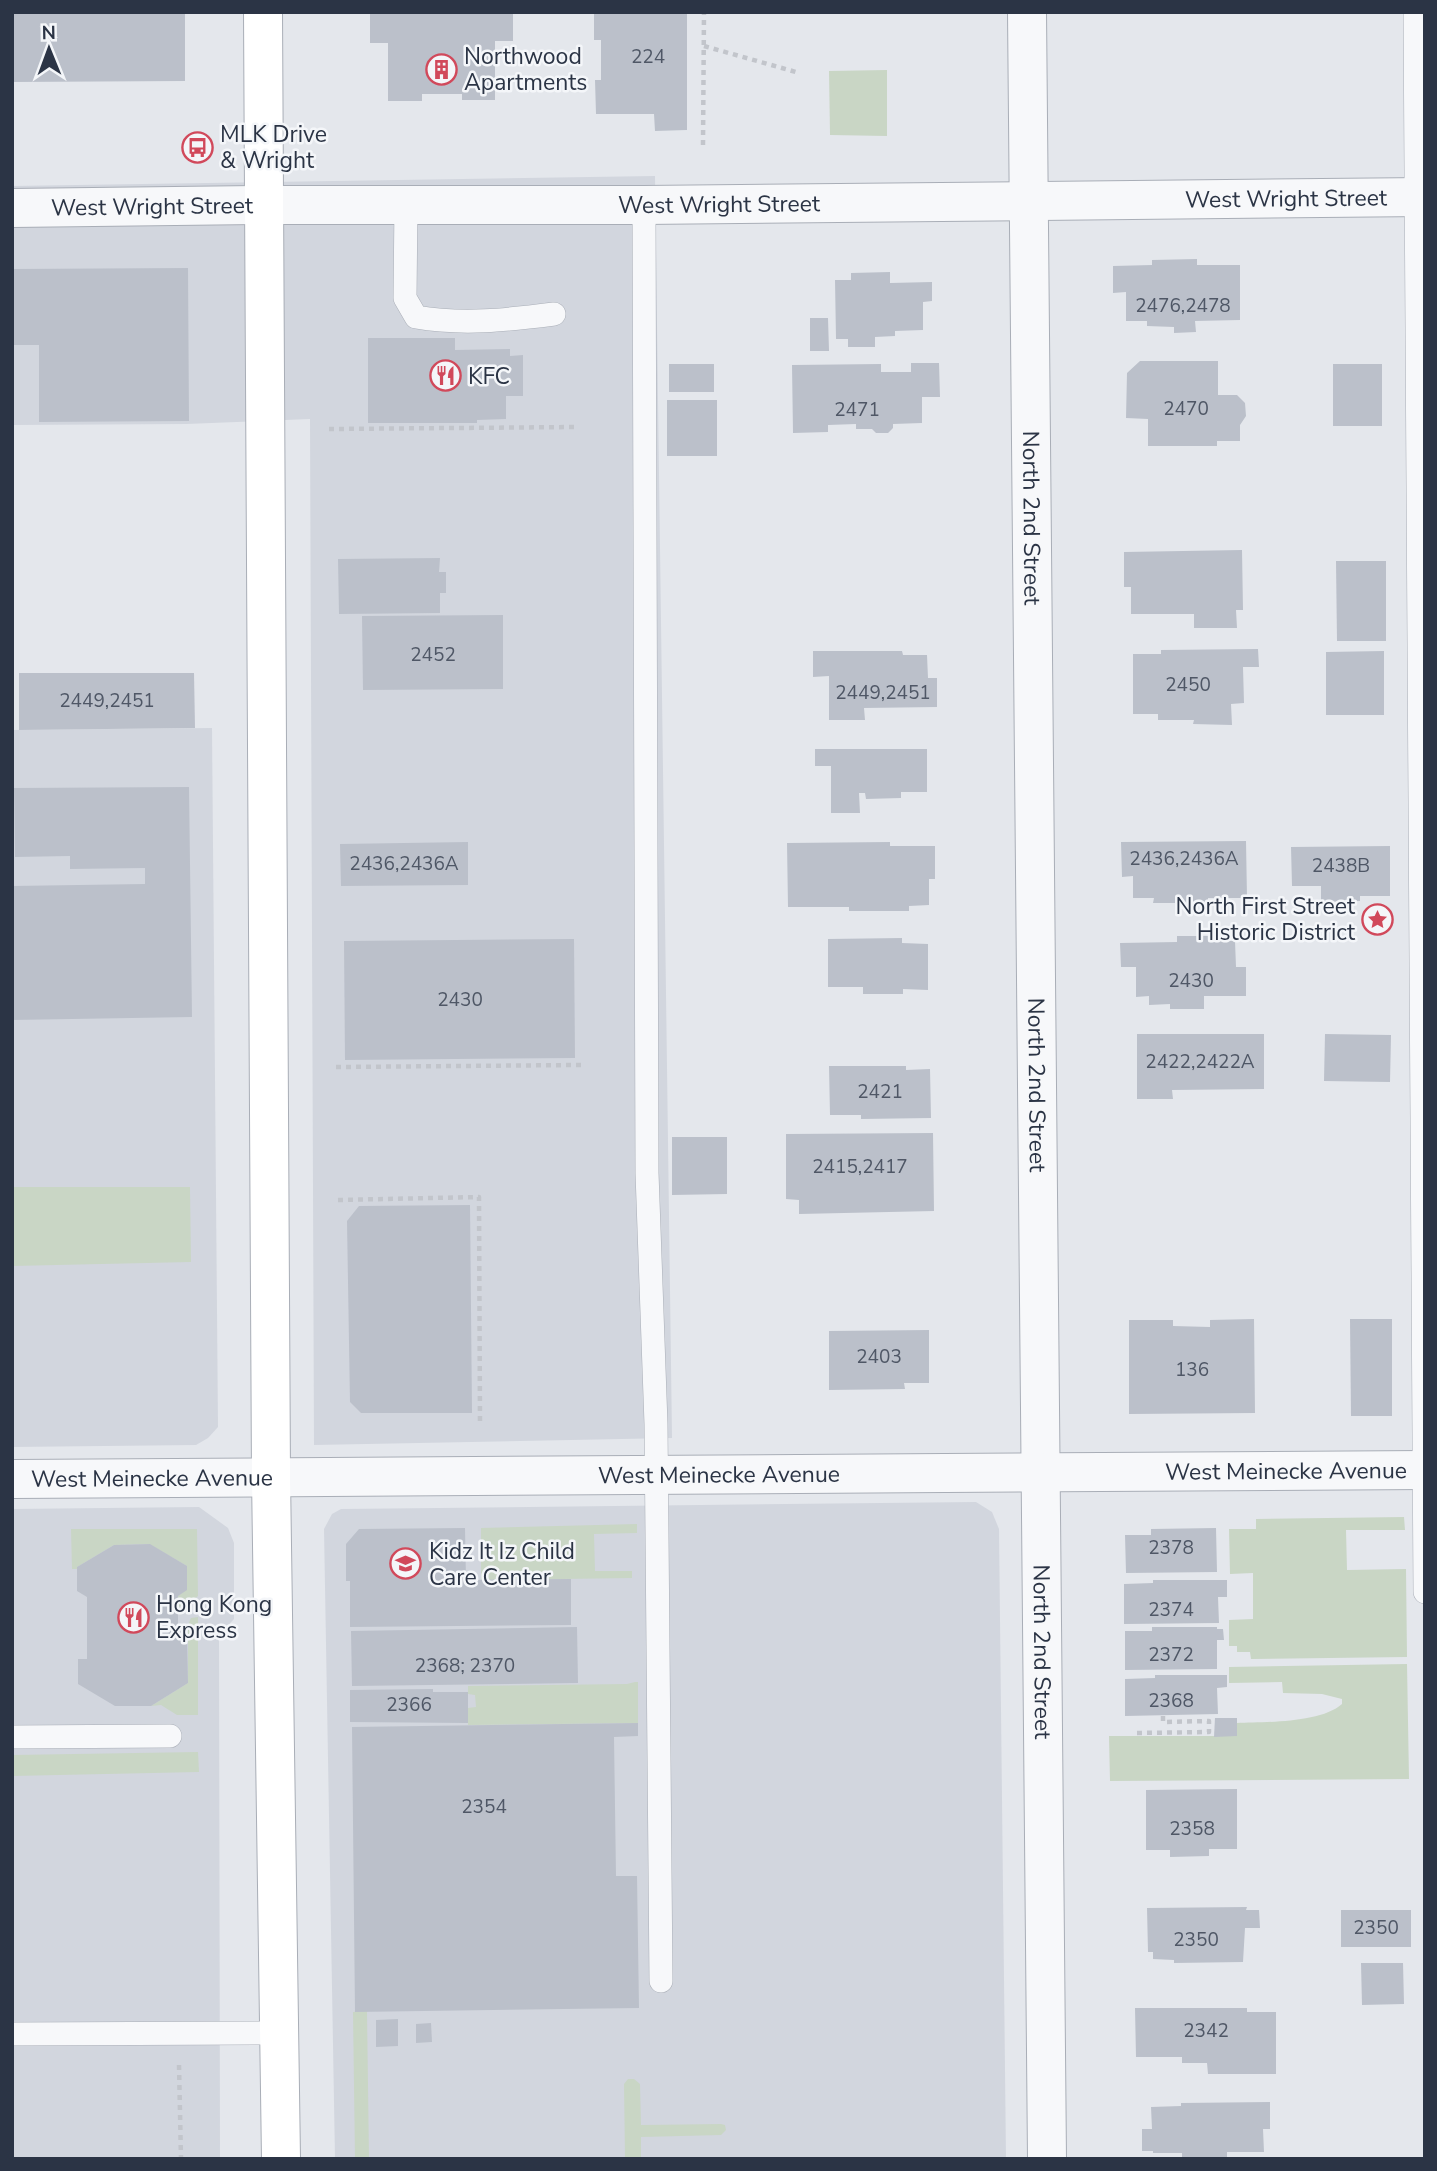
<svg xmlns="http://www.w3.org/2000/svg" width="1437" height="2171" viewBox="0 0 1437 2171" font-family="'Nunito Sans',sans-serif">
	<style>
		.built { fill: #d2d6de }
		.green { fill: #c9d6c5 }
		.building { fill: #bbc0ca }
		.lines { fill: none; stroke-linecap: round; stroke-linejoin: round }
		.lane-casing { stroke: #a9aeb7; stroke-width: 24 }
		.street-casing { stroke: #a9aeb7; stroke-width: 40 }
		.secondary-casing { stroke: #a9aeb7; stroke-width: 40 }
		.path { stroke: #c2c5cb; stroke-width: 4.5; stroke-dasharray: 5 5; stroke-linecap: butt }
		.lane { stroke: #f7f8fa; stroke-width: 23 }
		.street { stroke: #f7f8fa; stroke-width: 38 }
		.secondary { stroke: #fff; stroke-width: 38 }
		.labels { text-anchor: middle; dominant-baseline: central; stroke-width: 5; stroke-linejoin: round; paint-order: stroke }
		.number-label { font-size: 19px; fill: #4f5766 }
		.poi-label { font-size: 23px; fill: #2b3445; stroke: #f4f6f9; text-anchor: start }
		.street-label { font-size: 23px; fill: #2b3445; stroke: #f4f6f9 }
	</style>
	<rect width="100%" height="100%" fill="#e4e7ec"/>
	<g class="built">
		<path d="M655,176L672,1438L314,1445L310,419L186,424L12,425V186Z"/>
		<path d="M212,728L218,1427L208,1438L196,1445L12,1447V730Z"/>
		<path d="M976,1502L992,1512L999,1529L1006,2159H335L324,1529L332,1514L341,1509Z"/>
		<path d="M199,1507L228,1528L234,1543V1619L219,1635L220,2159H12V1509Z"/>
	</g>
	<g class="green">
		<path d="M887,70V136L830,135L829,71Z"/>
		<path d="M12,1187H190L191,1262L12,1266Z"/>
		<path d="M1404,1517L1405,1530H1346L1347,1570L1406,1569L1407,1657L1251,1659L1250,1652H1237V1646H1229V1620L1253,1619V1573L1230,1574L1229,1529H1256V1519Z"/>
		<path d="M637,1524V1533L594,1534L595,1571H632V1578L481,1580V1528Z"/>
		<path d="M71,1529H197L198,1596L188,1604L178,1607V1596L187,1589V1566L149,1544L114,1545L77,1567V1569H72Z"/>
		<path d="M198,1617V1715H177L161,1705L151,1706L188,1683V1625L191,1618Z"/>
		<path d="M1407,1664L1409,1779L1110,1781L1109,1736H1237V1723C1265,1722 1321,1723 1342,1704V1699L1322,1694L1283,1693L1282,1682L1229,1683V1667Z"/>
		<path d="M635,1682H638V1723L468,1725V1708L476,1707L475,1695L468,1694V1686L627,1684Z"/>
		<path d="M198,1752L199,1772L12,1776V1755Z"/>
		<path d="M367,2011L369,2159H355L353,2012Z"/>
		<path d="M628,2079H634L640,2084L641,2125L721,2124L725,2125L726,2130L721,2135L641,2137V2159H625L624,2084Z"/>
	</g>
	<g class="building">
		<path d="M12,12H185V81L12,82Z"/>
		<path d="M370,12H513V41H495V100H462V94H422V101H388V43H370Z"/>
		<path d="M594,12H687V130L655,131L654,114H596L595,80H601V40H594Z"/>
		<path d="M1197,259V265H1240V320L1195,321L1196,332L1174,333V327L1147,326V321H1126V292L1113,293V266L1152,265V260Z"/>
		<path d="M188,268L189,421L39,422V345H12V269Z"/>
		<path d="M890,272V283L932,282V301L923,302V330L895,331V336L875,337V347H848V339H836L835,280H851V273Z"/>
		<path d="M810,318H828L829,351H810Z"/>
		<path d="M368,338H455V350L510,349V356L523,355V396H506V419L477,420V423H368Z"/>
		<path d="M1140,361H1218V395H1237L1245,403L1246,416L1240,425V441H1217V446H1148V419L1126,418L1127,373Z"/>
		<path d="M911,363H939L940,397H922V423L893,424V428L888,433H876L872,429H856V424L828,425V432L793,433L792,365L881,364V372H911Z"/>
		<rect x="669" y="364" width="45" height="28"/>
		<rect x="1333" y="364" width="49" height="62"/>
		<rect x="667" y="400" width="50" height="56"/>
		<path d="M1242,550L1243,610H1236L1237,628H1194V614H1131V587H1124V552Z"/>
		<path d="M440,558L439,572H446V593H440V613L339,614L338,559Z"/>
		<path d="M1336,561H1386V641H1337Z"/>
		<path d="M503,615V689L363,690L362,616Z"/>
		<path d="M1258,649L1259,667H1243L1244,703L1231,704L1232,725L1193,724L1194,720H1158V714H1133V654H1161V650Z"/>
		<path d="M813,651H902L903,655H927L928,678H937V707L864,708L865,720H829V676L813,677Z"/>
		<path d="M1384,651V715H1326V652Z"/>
		<path d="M19,673H194L195,728L19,730Z"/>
		<path d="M815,749H927V792H901V798L866,799L865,793H859L860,813H831V766H815Z"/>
		<path d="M189,787L192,1017L12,1020V886L145,884V868L70,869V856L15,857L14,788Z"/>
		<path d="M1246,841L1247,898H1208V903H1153L1154,898H1133V876L1122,877L1121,842Z"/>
		<path d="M468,842V885L341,886L340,844Z"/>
		<path d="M890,842V846H935V879H929V905L909,906V911H849V907H788L787,843Z"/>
		<path d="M1390,846V896H1360V901L1321,902V886H1292L1291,847Z"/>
		<path d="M1177,936H1212V941H1235L1236,967H1246V996H1204V1009H1170V1004L1149,1005V996L1136,997V967H1121L1120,943L1177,942Z"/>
		<path d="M902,938V943L928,944V990L903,989V994H863V987H828V939Z"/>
		<path d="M574,939L575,1058L345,1060L344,941Z"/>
		<path d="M1137,1034H1264V1089L1172,1090L1173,1099H1137Z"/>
		<path d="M1325,1034L1391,1035L1390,1082L1324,1081Z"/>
		<path d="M829,1066H906V1070L930,1069L931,1118L861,1119V1115H830Z"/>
		<path d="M933,1133L934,1211L799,1214V1200L786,1199V1134Z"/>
		<path d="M672,1137H727V1194L672,1195Z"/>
		<path d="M470,1205L472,1413H361L350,1402L347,1221L359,1206Z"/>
		<path d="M1254,1319L1255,1413L1129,1414V1320H1173V1326L1210,1327V1320Z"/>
		<path d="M1350,1319H1392V1416H1351Z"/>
		<path d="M929,1330V1383H904L905,1389L829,1390V1331Z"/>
		<path d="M465,1528L466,1580L571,1579V1625L350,1627V1581H346V1544L359,1529Z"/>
		<path d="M1216,1528L1217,1572L1126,1573L1125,1535H1151V1529Z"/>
		<path d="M150,1544L187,1566V1590L178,1596V1626L187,1630L188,1683L151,1706H115L78,1684V1659H87V1597L77,1591V1567L114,1545Z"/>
		<path d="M1153,1580H1227V1597H1218L1219,1623L1124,1624V1584L1153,1583Z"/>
		<path d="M577,1627L578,1683L352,1686L351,1631Z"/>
		<path d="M1152,1627H1217V1629H1223L1224,1640H1217V1669L1125,1670V1631H1152Z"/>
		<path d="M1155,1675H1227V1687L1217,1688L1218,1714L1125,1716V1679L1155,1678Z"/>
		<path d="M433,1689V1692H468V1723L350,1722V1690Z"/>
		<path d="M1215,1718H1237V1736L1214,1737Z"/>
		<path d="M638,1723V1736L614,1737L616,1876H637L639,2008L355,2012L352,1727Z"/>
		<path d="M1237,1789V1849H1209V1856L1170,1857V1850H1146V1790Z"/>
		<path d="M1247,1907L1246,1910H1259L1260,1928H1245L1243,1962L1174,1963V1960L1153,1959V1952H1148L1147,1908Z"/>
		<rect x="1341" y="1910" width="70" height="37"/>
		<path d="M1361,1963H1403L1404,2004L1362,2005Z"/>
		<path d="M1135,2008H1247V2012H1276V2074H1208L1207,2063H1182V2057H1136Z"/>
		<path d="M398,2019V2046L376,2047V2020Z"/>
		<path d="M431,2023L432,2042L416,2043V2024Z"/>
		<path d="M1270,2102V2129H1263L1264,2152H1227V2159H1206L1182,2158V2153H1153V2151H1142V2129H1152L1151,2107L1181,2106V2103Z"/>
	</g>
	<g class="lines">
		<defs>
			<g id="lane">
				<path d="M1415,12L1425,1592"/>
				<path d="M406,205L405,298L416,317C463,325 507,320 554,314"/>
				<path d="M644,205L647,1173L656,1424L661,1981"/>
				<path d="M12,1737L170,1736"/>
				<path d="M12,2034L279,2033"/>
			</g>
			<g id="street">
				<path id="s1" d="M1027,12L1047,2159"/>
				<path id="s2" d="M12,208L263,205H644L1425,197"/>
				<path id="s3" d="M12,1479L1425,1470"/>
			</g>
			<path id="secondary" d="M263,12L271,1477L281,2159"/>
		</defs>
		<use href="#lane" class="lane-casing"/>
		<use href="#street" class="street-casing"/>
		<use href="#secondary" class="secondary-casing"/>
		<g class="path">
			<path d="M704,46L796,72"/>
			<path d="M703,145L704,12"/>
			<path d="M329,429L579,427"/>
			<path d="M336,1067L581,1065"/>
			<path d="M338,1200L479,1197L480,1424"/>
			<path d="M1137,1733L1209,1732V1721L1163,1722V1715"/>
			<path d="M179,2065L181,2159"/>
		</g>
		<use href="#lane" class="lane"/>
		<use href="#street" class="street"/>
		<use href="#secondary" class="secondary"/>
	</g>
	<defs>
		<symbol id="building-ring" viewBox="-11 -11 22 22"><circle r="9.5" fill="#f4f6f9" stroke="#d1495b" stroke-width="1.5"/><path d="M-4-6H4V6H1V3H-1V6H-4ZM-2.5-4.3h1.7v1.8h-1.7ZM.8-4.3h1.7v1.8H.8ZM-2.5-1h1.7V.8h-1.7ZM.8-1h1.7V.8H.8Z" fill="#d1495b"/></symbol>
		<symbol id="bus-ring" viewBox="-11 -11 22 22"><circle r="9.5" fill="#f4f6f9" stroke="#d1495b" stroke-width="1.5"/><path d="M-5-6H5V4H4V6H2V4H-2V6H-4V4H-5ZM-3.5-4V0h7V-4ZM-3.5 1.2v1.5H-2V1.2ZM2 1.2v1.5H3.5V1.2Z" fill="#d1495b"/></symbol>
		<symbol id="restaurant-ring" viewBox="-11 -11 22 22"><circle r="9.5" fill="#f4f6f9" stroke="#d1495b" stroke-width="1.5"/><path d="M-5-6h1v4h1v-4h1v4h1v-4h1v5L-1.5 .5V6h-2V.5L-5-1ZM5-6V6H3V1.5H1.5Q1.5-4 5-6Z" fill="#d1495b"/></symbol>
		<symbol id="sight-ring" viewBox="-11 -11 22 22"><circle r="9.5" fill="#f4f6f9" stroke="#d1495b" stroke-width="1.5"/><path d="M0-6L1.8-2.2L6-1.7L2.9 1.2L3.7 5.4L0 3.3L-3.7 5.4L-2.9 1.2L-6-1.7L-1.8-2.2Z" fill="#d1495b"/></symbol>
		<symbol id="school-ring" viewBox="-11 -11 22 22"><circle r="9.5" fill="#f4f6f9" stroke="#d1495b" stroke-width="1.5"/><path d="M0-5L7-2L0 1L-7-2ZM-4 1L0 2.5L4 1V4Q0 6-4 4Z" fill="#d1495b"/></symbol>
	</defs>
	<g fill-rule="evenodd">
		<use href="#building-ring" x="424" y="52" width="35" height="35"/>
		<use href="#bus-ring" x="180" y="130" width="35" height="35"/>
		<use href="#restaurant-ring" x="428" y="358" width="35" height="35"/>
		<use href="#sight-ring" x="1360" y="902" width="35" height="35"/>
		<use href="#school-ring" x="388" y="1546" width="35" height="35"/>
		<use href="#restaurant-ring" x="116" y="1600" width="35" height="35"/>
	</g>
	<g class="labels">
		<g class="number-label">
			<text x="648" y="57">224</text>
			<text x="1183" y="306">2476,2478</text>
			<text x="1186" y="409">2470</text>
			<text x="857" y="410">2471</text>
			<text x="433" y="655">2452</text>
			<text x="1188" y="685">2450</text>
			<text x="883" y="693">2449,2451</text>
			<text x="107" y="701">2449,2451</text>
			<text x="1184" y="859">2436,2436A</text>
			<text x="404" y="864">2436,2436A</text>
			<text x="1341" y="866">2438B</text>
			<text x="1191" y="981">2430</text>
			<text x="460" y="1000">2430</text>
			<text x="1200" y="1062">2422,2422A</text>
			<text x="880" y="1092">2421</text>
			<text x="860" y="1167">2415,2417</text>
			<text x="879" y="1357">2403</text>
			<text x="1192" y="1370">136</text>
			<text x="1171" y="1548">2378</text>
			<text x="1171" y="1610">2374</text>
			<text x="1171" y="1655">2372</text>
			<text x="465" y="1666">2368; 2370</text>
			<text x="1171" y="1701">2368</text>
			<text x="409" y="1705">2366</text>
			<text x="484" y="1807">2354</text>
			<text x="1192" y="1829">2358</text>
			<text x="1376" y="1928">2350</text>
			<text x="1196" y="1940">2350</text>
			<text x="1206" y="2031">2342</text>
		</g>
		<g class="poi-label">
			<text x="464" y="56">Northwood<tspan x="464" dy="26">Apartments</tspan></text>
			<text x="220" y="134">MLK Drive<tspan x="220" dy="26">&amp; Wright</tspan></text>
			<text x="468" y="376">KFC</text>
			<text x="1355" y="906" text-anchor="end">North First Street<tspan x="1355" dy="26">Historic District</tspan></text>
			<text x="429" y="1551">Kidz It Iz Child<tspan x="429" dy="26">Care Center</tspan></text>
			<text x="156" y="1604">Hong Kong<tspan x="156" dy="26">Express</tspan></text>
		</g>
		<g class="street-label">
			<text stroke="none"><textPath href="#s2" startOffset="1274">West Wright Street</textPath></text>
			<text stroke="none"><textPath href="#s2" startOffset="707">West Wright Street</textPath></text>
			<text stroke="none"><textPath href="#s2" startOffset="140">West Wright Street</textPath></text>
			<text stroke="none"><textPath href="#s1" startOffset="506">North 2nd Street</textPath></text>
			<text stroke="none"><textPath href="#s1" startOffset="1073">North 2nd Street</textPath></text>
			<text stroke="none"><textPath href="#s3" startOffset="1274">West Meinecke Avenue</textPath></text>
			<text stroke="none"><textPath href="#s3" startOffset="707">West Meinecke Avenue</textPath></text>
			<text stroke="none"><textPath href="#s3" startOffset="140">West Meinecke Avenue</textPath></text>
			<text stroke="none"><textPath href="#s1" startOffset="1640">North 2nd Street</textPath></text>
		</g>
	</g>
	<rect width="1437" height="2171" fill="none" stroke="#2b3445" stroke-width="28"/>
	<g transform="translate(49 49) rotate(359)" stroke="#f4f6f9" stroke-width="5" paint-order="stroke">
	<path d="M0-5L12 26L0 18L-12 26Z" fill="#2b3445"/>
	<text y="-10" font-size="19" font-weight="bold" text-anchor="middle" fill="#2b3445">N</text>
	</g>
</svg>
